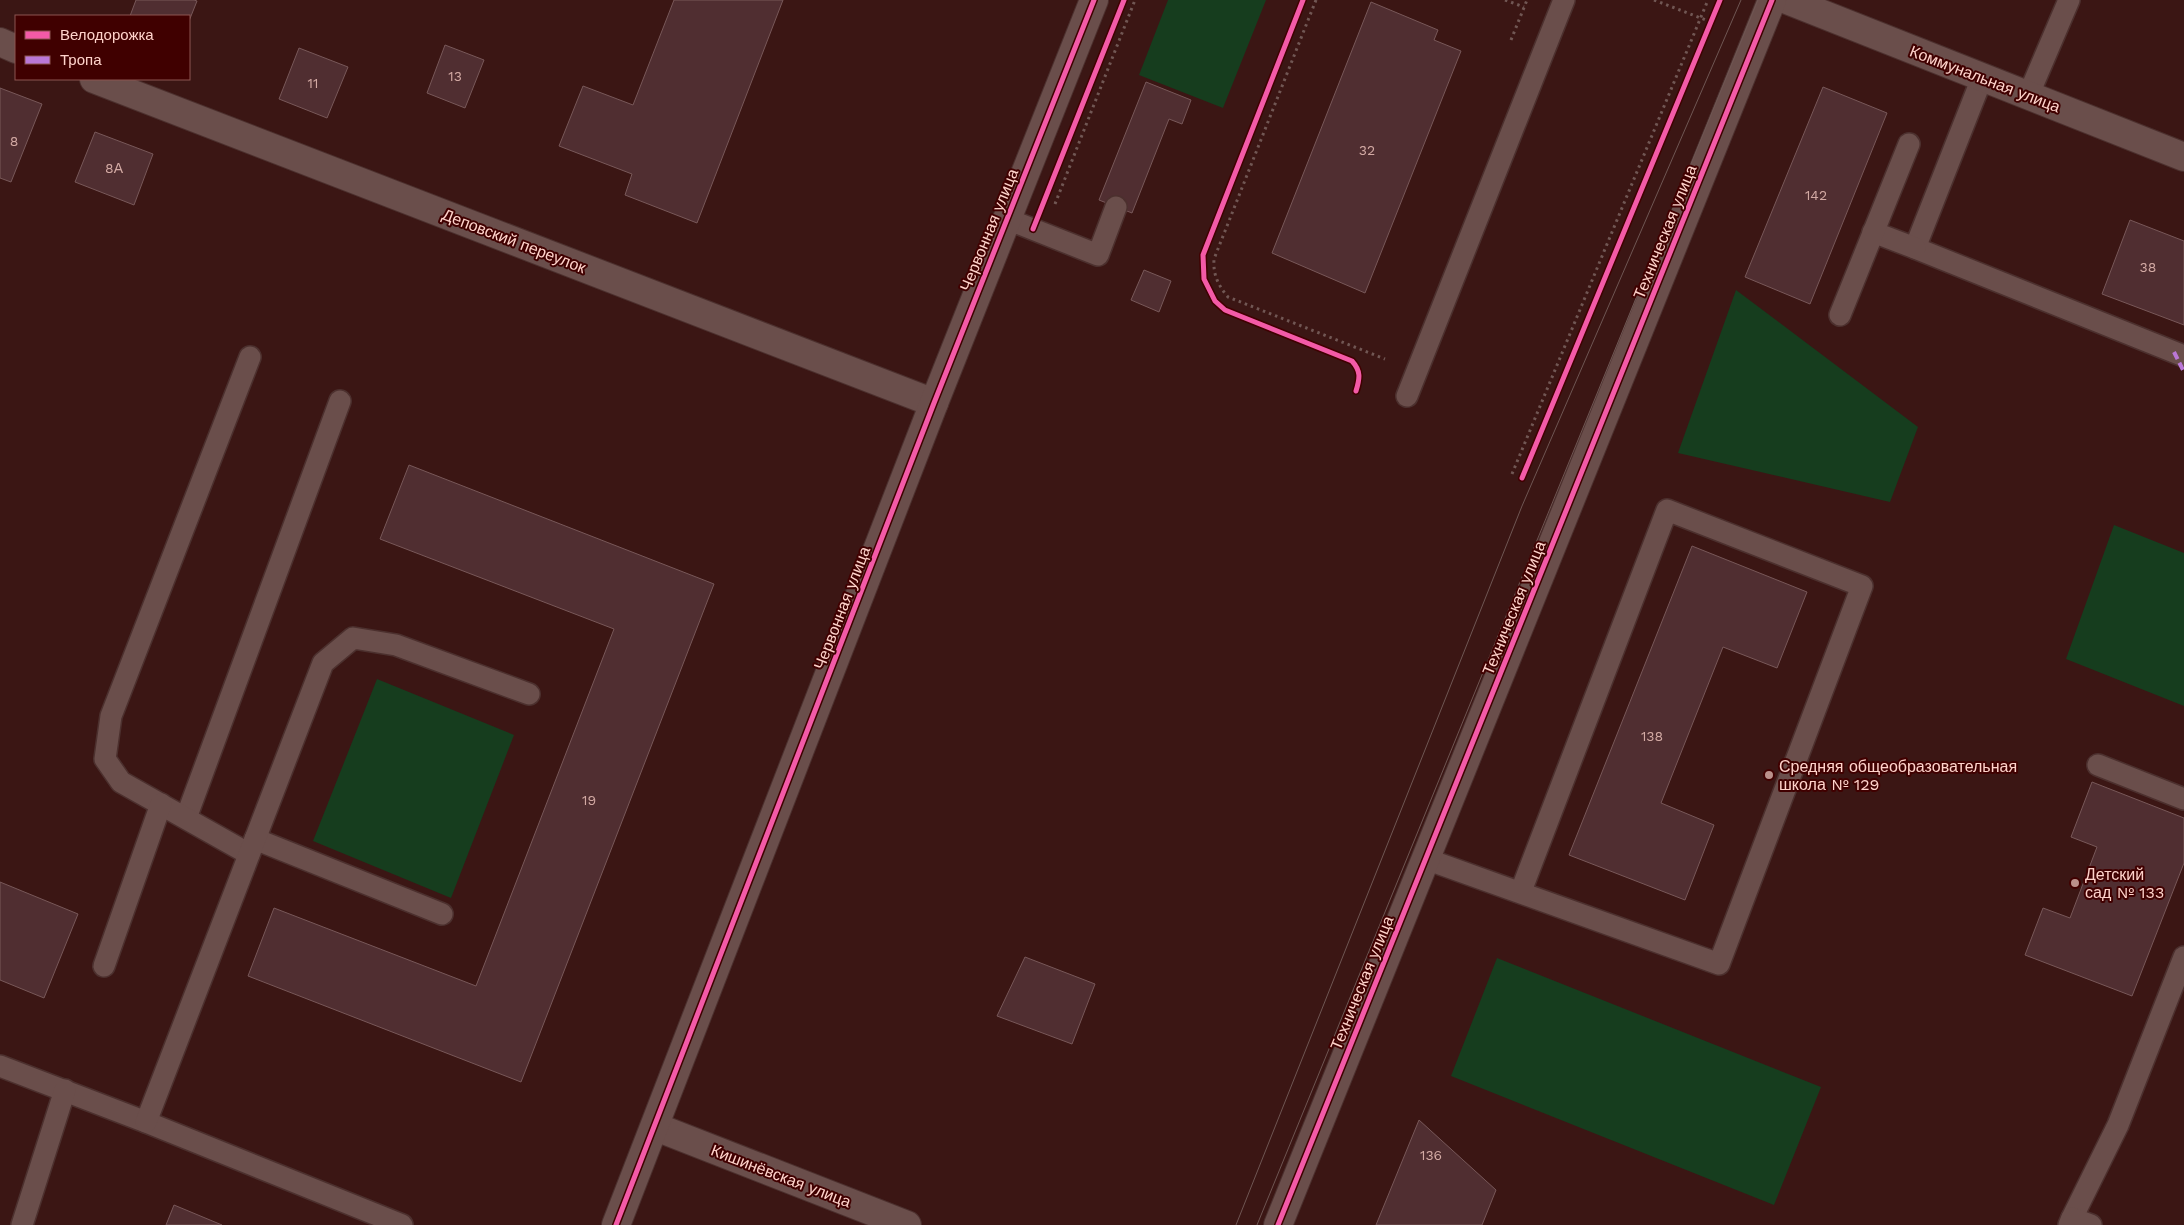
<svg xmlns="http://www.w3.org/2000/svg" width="2184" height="1225" viewBox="0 0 2184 1225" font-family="'Work Sans',sans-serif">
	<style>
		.green { fill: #163d1e }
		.building { fill: #502e31; stroke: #785859 }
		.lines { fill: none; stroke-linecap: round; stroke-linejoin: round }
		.service-casing { stroke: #4c302e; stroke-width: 24 }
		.minor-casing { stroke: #4c302e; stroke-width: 30 }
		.tertiary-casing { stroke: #4c302e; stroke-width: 30 }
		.path { stroke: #715754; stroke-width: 3; stroke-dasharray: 2.5 4; stroke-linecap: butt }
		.service { stroke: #6a4e4b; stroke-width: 21 }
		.minor { stroke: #6a4e4b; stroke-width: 28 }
		.tertiary { stroke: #6a4e4b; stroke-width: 28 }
		.tram { stroke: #6f5653; stroke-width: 1 }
		.quiet { stroke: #ba77d6; stroke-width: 4; stroke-dasharray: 8 4; stroke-linecap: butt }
		.cycleway-casing { stroke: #400000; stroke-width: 8 }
		.cycleway { stroke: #f35aa7; stroke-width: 5 }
		.poi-dot { fill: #ba918b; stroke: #400000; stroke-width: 2 }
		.labels { text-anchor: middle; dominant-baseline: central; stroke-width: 4; stroke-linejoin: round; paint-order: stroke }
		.number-label { font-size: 14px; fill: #d3aaa4 }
		.street-label { font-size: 16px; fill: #ffd3cb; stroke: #400000 }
		.poi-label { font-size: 16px; fill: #ffd3cb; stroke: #400000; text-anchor: start }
	</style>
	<rect width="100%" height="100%" fill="#3b1614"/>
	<g class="green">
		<path d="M1168,0H1266L1223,108L1139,75Z"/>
		<path d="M1736,290L1918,427L1890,502L1678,453Z"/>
		<path d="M2114,525L2184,553V706L2066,659Z"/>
		<path d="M377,679L514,735L451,898L313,841Z"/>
		<path d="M1497,958L1821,1087L1774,1205L1451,1076Z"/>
	</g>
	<g class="building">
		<path d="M136,0H194L197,1L189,21V16H130Z"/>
		<path d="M674,0H783L697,223L625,195L632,174L559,146L583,86L633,105Z"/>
		<path d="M1371,2L1438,30L1434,40L1461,51L1365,293L1272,253Z"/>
		<path d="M445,45L484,60L465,108L427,93Z"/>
		<path d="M299,48L348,67L327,118L279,99Z"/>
		<path d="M1146,82L1191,100L1182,124L1169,119L1132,213L1099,200Z"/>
		<path d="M1823,87L1887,113L1810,304L1745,277Z"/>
		<path d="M0,88L42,104L11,182L0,178Z"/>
		<path d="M95,132L153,154L134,205L75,182Z"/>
		<path d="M2130,220L2184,241V325L2102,294Z"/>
		<path d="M1144,270L1171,281L1159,312L1131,300Z"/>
		<path d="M409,465L714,584L521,1082L248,976L274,908L476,986L614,629L380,539Z"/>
		<path d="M1692,546L1807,592L1777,668L1723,647L1661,803L1714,825L1685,900L1569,855Z"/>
		<path d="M2092,782L2184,818V863L2132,996L2025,955L2043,908L2070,918L2097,847L2071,837Z"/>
		<path d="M0,882L78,914L44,998L0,980Z"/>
		<path d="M1025,957L1095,984L1072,1044L997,1016Z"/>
		<path d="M1419,1120L1496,1190L1482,1225H1376Z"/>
		<path d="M174,1205L222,1225H166Z"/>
	</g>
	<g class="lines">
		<defs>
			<g id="service">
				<path d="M1982,78L1915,248L2184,356"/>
				<path d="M2028,96L2069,0"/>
				<path d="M1007,219L1098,255L1116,207"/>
				<path d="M1873,232L1915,248"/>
				<path d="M1840,315L1909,144"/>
				<path d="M1407,396L1564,0"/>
				<path d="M2098,765L2184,799"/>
				<path d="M186,818L340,401"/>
				<path d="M255,839L442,914"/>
				<path d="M249,854L121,782L105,759L111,716L250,357"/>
				<path d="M1426,859L1719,964L1862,586L1667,510L1521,891"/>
				<path d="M104,966L161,804"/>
				<path d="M0,1066L146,1122L402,1225"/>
				<path d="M146,1122L323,663L353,638L396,645L529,694"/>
				<path d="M2072,1218L2118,1125L2184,957"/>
				<path d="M22,1225L65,1090"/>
				<path d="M2069,1225L2072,1218L2091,1225"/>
			</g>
			<g id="minor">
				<path d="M1787,0L2184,157"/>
				<path d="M0,42L16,49"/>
				<path d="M94,79L934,403"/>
				<path d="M656,1127L907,1225"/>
				<path d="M616,1225L934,403L1094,0"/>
			</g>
			<path id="tertiary" d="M1278,1225L1772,0"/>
		</defs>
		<use href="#service" class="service-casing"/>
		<use href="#minor" class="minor-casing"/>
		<use href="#tertiary" class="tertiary-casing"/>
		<g class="path">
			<path d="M1316,0L1214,259C1213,275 1218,285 1228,297L1385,359"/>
			<path d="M1505,0L1524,7"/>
			<path d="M1654,0L1711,22"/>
			<path d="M1511,40L1527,0"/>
			<path d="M1055,204L1135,0"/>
			<path d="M1512,474L1708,0"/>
		</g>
		<use href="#service" class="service"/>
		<use href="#minor" class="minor"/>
		<use href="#tertiary" class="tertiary"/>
		<g class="tram">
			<path d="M1236,1225L1522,506L1741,0"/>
			<path d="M1257,1225L1758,0"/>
		</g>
		<path class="quiet" d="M2174,352L2184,372"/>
		<defs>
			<g id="cycleway">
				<path d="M1303,0L1203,255L1204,279L1215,301L1225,310L1352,361C1361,371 1360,378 1356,391"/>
				<path d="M1033,229L1124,0"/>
				<path d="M1522,478L1720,0"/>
				<path d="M616,1225L934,403L1094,0"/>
				<path d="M1278,1225L1772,0"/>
			</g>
		</defs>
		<use href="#cycleway" class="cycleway-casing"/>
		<use href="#cycleway" class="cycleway"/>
	</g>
	<g class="poi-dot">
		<circle cx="1769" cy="775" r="5"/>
		<circle cx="2075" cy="883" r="5"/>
	</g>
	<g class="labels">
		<g class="number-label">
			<text x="455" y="76">13</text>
			<text x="313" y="83">11</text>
			<text x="14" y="141">8</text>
			<text x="1367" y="150">32</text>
			<text x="114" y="168">8А</text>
			<text x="1816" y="195">142</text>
			<text x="2148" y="267">38</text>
			<text x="1652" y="736">138</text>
			<text x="589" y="800">19</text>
			<text x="1431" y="1155">136</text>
		</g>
		<g class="street-label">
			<text transform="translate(1985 79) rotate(21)">Коммунальная улица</text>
			<text transform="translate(989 230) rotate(-68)">Червонная улица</text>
			<text transform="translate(1665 232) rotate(-68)">Техническая улица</text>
			<text transform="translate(514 241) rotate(21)">Деповский переулок</text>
			<text transform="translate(842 608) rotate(-69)">Червонная улица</text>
			<text transform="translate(1514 608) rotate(-68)">Техническая улица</text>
			<text transform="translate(1362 983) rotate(-68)">Техническая улица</text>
			<text transform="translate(781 1176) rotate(21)">Кишинёвская улица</text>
		</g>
		<g class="poi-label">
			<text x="1779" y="766">Средняя общеобразовательная<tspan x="1779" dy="18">школа № 129</tspan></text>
			<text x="2085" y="874">Детский<tspan x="2085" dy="18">сад № 133</tspan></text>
		</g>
	</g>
	<rect x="15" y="15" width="175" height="65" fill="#400000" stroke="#8c5451"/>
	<rect x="25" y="31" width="25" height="8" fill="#f35aa7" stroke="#8c5451"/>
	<text x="60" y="40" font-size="15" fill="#ffd3cb">Велодорожка</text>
	<rect x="25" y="56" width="25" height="8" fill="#ba77d6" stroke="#8c5451"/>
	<text x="60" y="65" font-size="15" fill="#ffd3cb">Тропа</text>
</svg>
